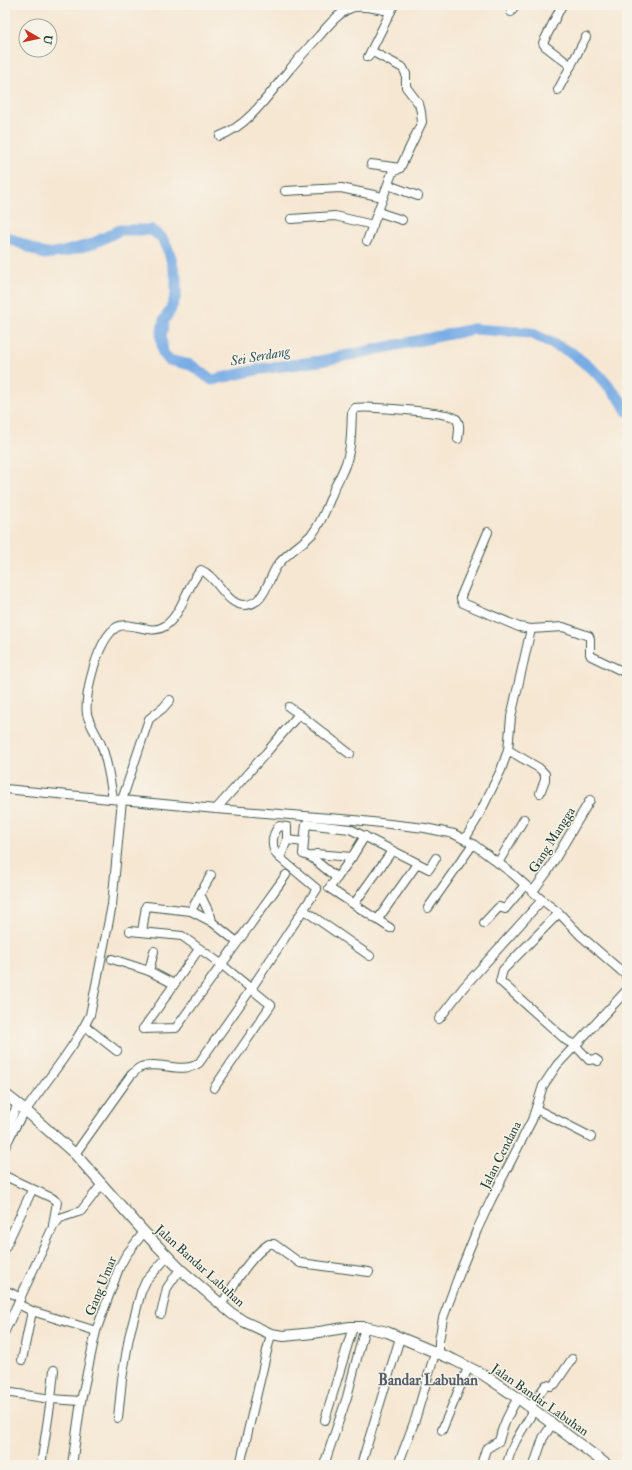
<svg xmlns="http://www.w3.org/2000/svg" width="632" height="1470" viewBox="0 0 632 1470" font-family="'IM FELL Double Pica',serif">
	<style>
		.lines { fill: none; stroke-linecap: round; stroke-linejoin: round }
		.river { stroke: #77ace5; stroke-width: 11 }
		.minor-casing { stroke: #3f564c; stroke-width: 10 }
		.major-casing { stroke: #3f564c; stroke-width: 12 }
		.minor { stroke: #fff; stroke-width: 8 }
		.major { stroke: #fff; stroke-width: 10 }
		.labels { text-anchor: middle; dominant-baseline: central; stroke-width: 3; stroke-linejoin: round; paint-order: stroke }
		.street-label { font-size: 13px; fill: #1f3d34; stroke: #f7f3e8 }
		.water-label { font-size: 14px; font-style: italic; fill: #355960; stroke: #f7f3e8 }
		.quarter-label { font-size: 15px; font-weight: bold; fill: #555e6a; stroke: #f7f3e8 }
	</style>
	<rect width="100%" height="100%" fill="#f7f3e8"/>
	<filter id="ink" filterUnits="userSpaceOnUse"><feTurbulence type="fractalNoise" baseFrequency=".025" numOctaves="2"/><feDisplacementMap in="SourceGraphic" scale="8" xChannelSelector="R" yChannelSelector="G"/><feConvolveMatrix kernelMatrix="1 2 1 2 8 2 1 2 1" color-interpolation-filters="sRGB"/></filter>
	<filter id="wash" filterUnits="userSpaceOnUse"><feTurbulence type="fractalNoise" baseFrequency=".012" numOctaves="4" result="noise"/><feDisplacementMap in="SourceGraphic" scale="16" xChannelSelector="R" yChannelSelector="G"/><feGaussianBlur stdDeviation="0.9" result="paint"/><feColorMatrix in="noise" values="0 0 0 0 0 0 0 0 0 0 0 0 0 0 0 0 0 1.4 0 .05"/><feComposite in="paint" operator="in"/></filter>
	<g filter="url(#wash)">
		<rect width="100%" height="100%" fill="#f6e7d3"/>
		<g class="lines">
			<path class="river" d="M5,236L44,254L63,252L92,244L120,230H152L162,238L169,252L176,277V295L170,311L164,320L161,337L163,353L169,360L191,365L212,380L261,369L320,361L474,329L531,333L572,353L599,375L622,402L627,411"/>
		</g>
	</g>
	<g filter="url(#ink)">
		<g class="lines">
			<defs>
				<g id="minor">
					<path d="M562,5L543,43L545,46L571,66"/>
					<path d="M511,12L515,5"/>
					<path d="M368,57L394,5"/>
					<path d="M558,90L586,37"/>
					<path d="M220,136C251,124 270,92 290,69C299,58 309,47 319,36C328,26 338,13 351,8C363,4 379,10 391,11"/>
					<path d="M371,164L400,168"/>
					<path d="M388,185L418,196"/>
					<path d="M285,191L341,188L383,197"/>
					<path d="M378,212L402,220"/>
					<path d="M291,219L335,216L373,225"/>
					<path d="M367,241L392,173L400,168L422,122L421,112L419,104L406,87V74L403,68L371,51"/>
					<path d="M488,532L461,596V599L463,603L519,627L531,629L563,627L589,636L590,639V654L591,656L626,673"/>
					<path d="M289,707L299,714"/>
					<path d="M508,750L539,768L545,774V780L540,793"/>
					<path d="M5,789L216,809L354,820L425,828L454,834L473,844L513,874L542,900L559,913L581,936L627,976"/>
					<path d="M113,798C110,781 108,764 102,747C98,736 90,726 87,714C84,694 98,638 117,627C130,620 150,636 165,626C183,613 186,586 201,570C218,577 226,605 244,605C265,605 268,579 277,566C287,552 302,545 313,533C323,520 328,504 334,489C339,478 346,467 348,456C352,442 351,427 352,413L355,408C366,406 448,412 455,418C461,422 459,432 458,439"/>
					<path d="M216,809L266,753L299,714L350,754"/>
					<path d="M465,839L477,819L501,770L508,750L511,717L531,629"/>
					<path d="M287,840L304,842L306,824L350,829L429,869L436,858"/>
					<path d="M304,842L303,854L311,857L316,854L352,857L365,836"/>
					<path d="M311,857L337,878L352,857"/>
					<path d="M498,863L524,819"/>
					<path d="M211,875L200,894L211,917L212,922"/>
					<path d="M337,878L329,888L390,928"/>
					<path d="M533,891L548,871L590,800"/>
					<path d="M354,904L392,851"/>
					<path d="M428,908L473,844"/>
					<path d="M304,910L370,956"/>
					<path d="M191,911L200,894"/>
					<path d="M559,913L503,970L500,981L567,1041L575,1045L589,1060L595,1059L598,1061"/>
					<path d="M378,919L417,864"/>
					<path d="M484,923L499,907L505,909L525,885"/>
					<path d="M130,931L182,936L221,964L271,1005L214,1088"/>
					<path d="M142,932L146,906L191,911L212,922L237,942"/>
					<path d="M112,959L149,971L174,984"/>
					<path d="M149,971L154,951"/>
					<path d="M439,1019L463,988L542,900"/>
					<path d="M85,1026L117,1051"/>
					<path d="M143,1029L176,1028L286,875"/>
					<path d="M143,1029L199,949"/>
					<path d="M536,1109L591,1137"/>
					<path d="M5,1131L18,1104"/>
					<path d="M5,1147C9,1139 13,1130 18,1122C41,1086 71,1054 90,1015L112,905L122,800L149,719L163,708L170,700"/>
					<path d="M75,1154L131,1075C134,1073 137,1068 141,1067C159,1060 182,1075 199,1063L251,989L317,889L280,858C270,849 271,836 279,826L287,827V840L280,858"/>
					<path d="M5,1176L52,1198L57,1202L53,1225"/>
					<path d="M5,1248L32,1190"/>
					<path d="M5,1290L21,1298"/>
					<path d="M18,1304L32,1311L22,1360"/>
					<path d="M221,1305C235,1284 248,1258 269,1244H274L300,1263L369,1272"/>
					<path d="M32,1311L96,1331"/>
					<path d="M161,1314L167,1288L180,1269"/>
					<path d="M5,1331L53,1227L60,1218L81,1211L102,1184"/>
					<path d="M439,1355V1341L443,1318L462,1267L477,1230L491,1200L532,1120L543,1086L557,1065L627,990"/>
					<path d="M5,1392L51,1399L81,1401"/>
					<path d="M530,1407L546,1385L551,1386L555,1384L572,1359"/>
					<path d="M118,1418L122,1379L129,1337L141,1292L146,1281L168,1256"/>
					<path d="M325,1420L353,1327"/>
					<path d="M442,1430L468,1368"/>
					<path d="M41,1465L51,1399L54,1370"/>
					<path d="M72,1465L81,1401L96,1331L119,1268L126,1255L144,1232"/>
					<path d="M240,1465L271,1334"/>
					<path d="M324,1465L347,1397L365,1327"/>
					<path d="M361,1465L400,1338"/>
					<path d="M398,1465L415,1420L435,1353"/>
					<path d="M481,1465L486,1449L499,1441C503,1424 509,1412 518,1398"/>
					<path d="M507,1465C511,1444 524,1428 534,1410"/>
					<path d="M534,1465L543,1438L553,1423"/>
				</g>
				<path id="major" d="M5,1094L24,1109L75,1154L144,1232L180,1269L231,1313L243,1321L271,1334L284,1336L313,1333L350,1327H365L387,1332L454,1360L484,1375L518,1398L607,1465"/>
			</defs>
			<use href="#minor" class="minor-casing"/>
			<use href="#major" class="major-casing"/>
			<use href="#minor" class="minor"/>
			<use href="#major" class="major"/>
		</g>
	</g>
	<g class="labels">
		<g class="street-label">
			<text transform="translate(552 840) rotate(-58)">Gang Mangga</text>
			<text transform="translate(501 1155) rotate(-63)">Jalan Cendana</text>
			<text transform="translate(200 1266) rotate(42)">Jalan Bandar Labuhan</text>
			<text transform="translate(101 1286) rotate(-68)">Gang Umar</text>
			<text transform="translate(540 1400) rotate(35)">Jalan Bandar Labuhan</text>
		</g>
		<g class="water-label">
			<text transform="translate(260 356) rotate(-10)">Sei Serdang</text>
		</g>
		<g class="quarter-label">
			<text x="428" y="1380">Bandar Labuhan</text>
		</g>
	</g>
	<rect width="632" height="1470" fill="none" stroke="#f7f3e8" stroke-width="20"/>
	<g transform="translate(38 38) rotate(99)"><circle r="19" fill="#f7f3e8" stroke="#a1aaa0"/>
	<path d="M0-3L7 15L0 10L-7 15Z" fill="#c8321e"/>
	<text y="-6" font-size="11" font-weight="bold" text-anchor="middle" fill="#1f3d34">U</text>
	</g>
</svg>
